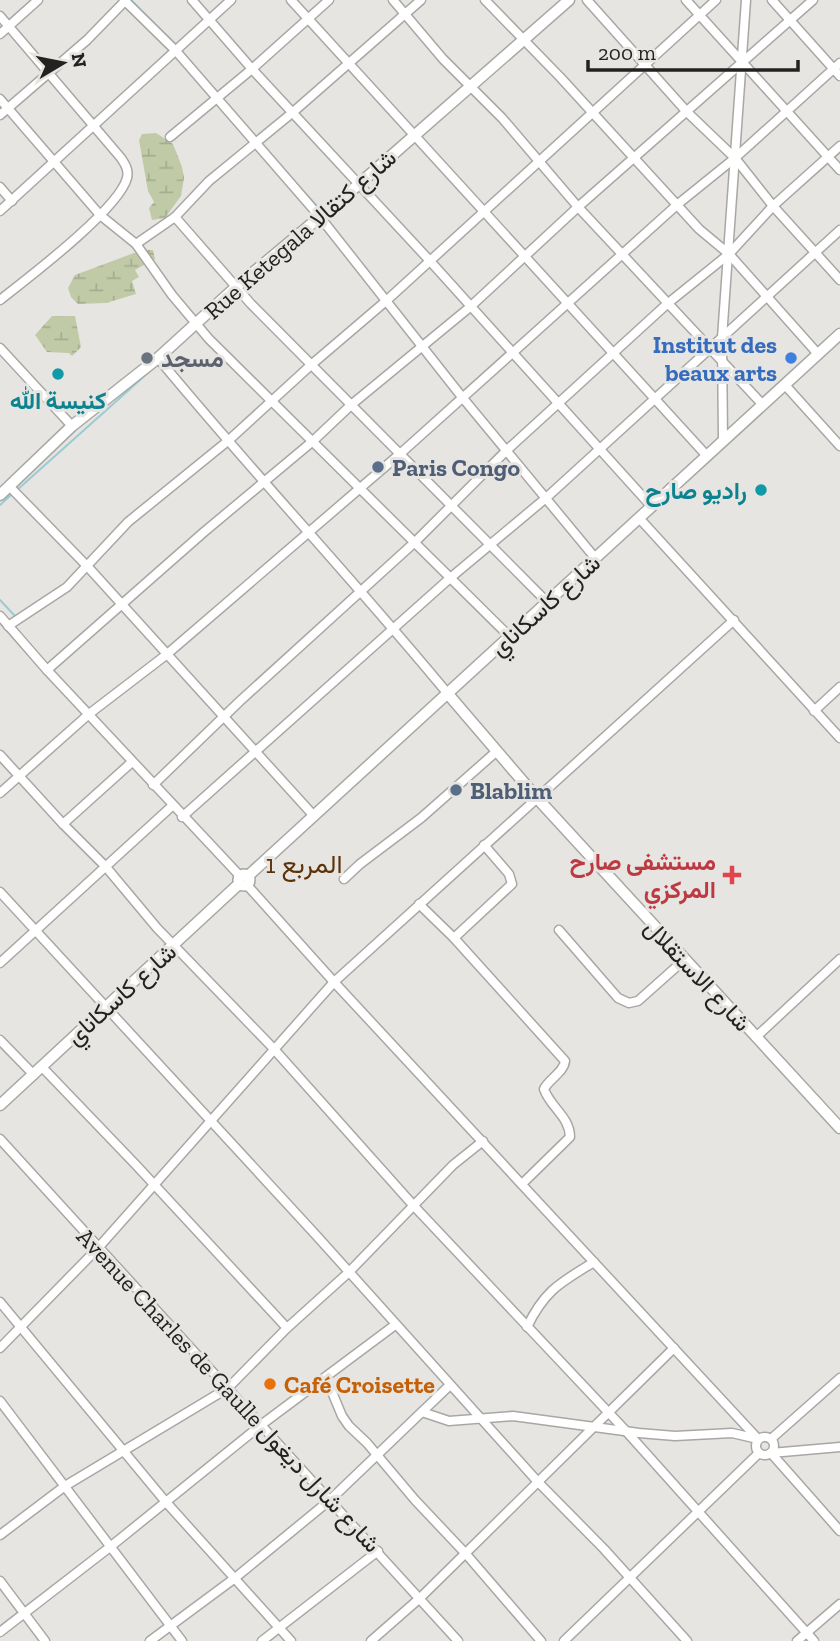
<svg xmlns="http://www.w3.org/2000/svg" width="840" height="1641" viewBox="0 0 840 1641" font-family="'Zilla Slab',Vazirmatn,serif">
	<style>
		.wetland { fill: url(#wetland-marsh) }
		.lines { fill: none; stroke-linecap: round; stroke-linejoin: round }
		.stream { stroke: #99ccd2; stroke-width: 2 }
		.minor-casing { stroke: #a9a7a4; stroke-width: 11 }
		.tertiary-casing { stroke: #a9a7a4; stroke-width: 13 }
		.minor { stroke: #fff; stroke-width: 8 }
		.tertiary { stroke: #fff; stroke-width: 10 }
		.worship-dot { fill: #6b7280; stroke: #e7e5e2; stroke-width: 2.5 }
		.shop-dot { fill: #3f7fe0; stroke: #e7e5e2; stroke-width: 2.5 }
		.culture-dot { fill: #0f9aa8; stroke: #e7e5e2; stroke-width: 2.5 }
		.service-dot { fill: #5c6f8a; stroke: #e7e5e2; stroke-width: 2.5 }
		.health-dot { fill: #e0444e; stroke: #e7e5e2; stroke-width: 2.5 }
		.food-dot { fill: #e8710a; stroke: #e7e5e2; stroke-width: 2.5 }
		.labels { text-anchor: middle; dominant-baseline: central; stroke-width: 6; stroke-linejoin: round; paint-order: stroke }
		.street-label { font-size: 24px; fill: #232221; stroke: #e7e5e2 }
		.shop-label { font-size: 24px; font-weight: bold; fill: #366cbe; stroke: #e7e5e2; text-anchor: end }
		.worship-label { font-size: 24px; font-weight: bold; fill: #5b616d; stroke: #e7e5e2; text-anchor: start }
		.culture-label { font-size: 24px; font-weight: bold; fill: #0d838f; stroke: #e7e5e2 }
		.service-label { font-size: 24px; font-weight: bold; fill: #4e5e75; stroke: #e7e5e2; text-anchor: start }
		.health-label { font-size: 24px; font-weight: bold; fill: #be3a42; stroke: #e7e5e2; text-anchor: end }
		.food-label { font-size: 24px; font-weight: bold; fill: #c56008; stroke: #e7e5e2; text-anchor: start }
		.neighbourhood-label { font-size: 26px; fill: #5c3208; stroke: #e7e5e2 }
	</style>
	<defs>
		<pattern id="wetland-marsh" width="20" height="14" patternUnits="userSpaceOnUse" patternTransform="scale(1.75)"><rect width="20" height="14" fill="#c0caa7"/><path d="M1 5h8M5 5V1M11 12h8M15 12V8" fill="none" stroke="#a5ad8f"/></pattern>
	</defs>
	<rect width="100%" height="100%" fill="#e7e5e2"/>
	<g class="wetland">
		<path d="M156,133L173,144L182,167L184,178L181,196L165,218L152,220L149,208L154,202L148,191L139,140L142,134Z"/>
		<path d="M142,250H153L155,259L135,270L139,277L132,281L136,294L106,303L78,304L71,297L68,288L75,275Z"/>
		<path d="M52,316H75L81,347L72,356L69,353L47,352L35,335Z"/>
	</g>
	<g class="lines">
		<g class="stream">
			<path d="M132,1L177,46"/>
			<path d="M291,178L316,205"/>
			<path d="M243,289L308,233"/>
			<path d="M220,308L237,294"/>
			<path d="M17,490L159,363"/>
			<path d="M0,505L12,494"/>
			<path d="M0,600L15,616"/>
		</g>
		<defs>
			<g id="minor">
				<path d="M124,0L176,51L320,217L462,397L596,559"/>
				<path d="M192,0L252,69L430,261L652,507"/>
				<path d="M291,0L707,456"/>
				<path d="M393,0L443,59L502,118L578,207L763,405"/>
				<path d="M485,0L560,77L699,229L729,254L818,354"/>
				<path d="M587,0L687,112L735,158L773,206L840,280"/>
				<path d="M686,0L840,170"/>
				<path d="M772,0L840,76"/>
				<path d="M0,16L121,158C125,164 129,170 127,178C119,209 28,278 0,300"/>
				<path d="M0,34L38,0"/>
				<path d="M0,99L100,215L136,244L172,295L209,339L510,637"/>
				<path d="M0,115L87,40L126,0"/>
				<path d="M170,137L252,69L329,0"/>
				<path d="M0,187L12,201"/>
				<path d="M0,211L231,0"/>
				<path d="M175,217L251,304L548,603"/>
				<path d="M136,244L175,217L209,181L292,113L421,0"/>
				<path d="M0,348L72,426"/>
				<path d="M158,358C252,472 354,580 448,694"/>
				<path d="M785,385L840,446"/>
				<path d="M723,441L722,338L746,0"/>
				<path d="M9,486L88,567L314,816"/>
				<path d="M640,519L840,738"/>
				<path d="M0,616L47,670L240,876"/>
				<path d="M8,626L67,587L128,522L229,440L311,365L386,301L716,0"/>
				<path d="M47,670L204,532L313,441L351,405L470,307L578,207L813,0"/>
				<path d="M814,711L840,687"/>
				<path d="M0,755L63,824L106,867L157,928L273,1048L413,1205L626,1431L814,1641"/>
				<path d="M153,785L240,701L415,542L507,450L667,304L729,254L773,206L840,146"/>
				<path d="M0,793L89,714L166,655L401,453L678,204L735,158L840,63"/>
				<path d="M182,817L449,579L546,498L840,230"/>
				<path d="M63,824L132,762"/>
				<path d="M344,879L360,864L421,818L497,751"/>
				<path d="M247,885L334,982L758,1439"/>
				<path d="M0,892L315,1234L538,1482L604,1549L687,1641"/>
				<path d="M419,904L454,938L565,1061C564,1072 549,1079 544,1089C550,1107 570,1117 570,1137L522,1184"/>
				<path d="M559,930L618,998L629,1003L638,1001L684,960"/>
				<path d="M454,938L512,884L509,874L484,845"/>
				<path d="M0,963L172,806"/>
				<path d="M756,1037L840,959"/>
				<path d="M0,1040L34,1075"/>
				<path d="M42,1067L136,1165L287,1328"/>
				<path d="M0,1139L458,1641"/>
				<path d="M0,1302L165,1501L291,1641"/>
				<path d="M527,1327C545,1290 560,1283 594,1262"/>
				<path d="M0,1348L98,1248L334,982L734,620"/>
				<path d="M323,1380L332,1392L342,1416L349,1426L367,1443L415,1500L466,1554L541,1641"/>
				<path d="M0,1401L182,1641"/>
				<path d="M422,1412L449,1421L513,1416L639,1433L675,1436L732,1433L758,1439"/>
				<circle cx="765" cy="1446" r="9"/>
				<path d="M771,1439L840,1378"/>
				<path d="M771,1453L840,1531"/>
				<path d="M771,1453L840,1447"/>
				<path d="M0,1535L65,1486L228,1388L287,1328L348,1273L453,1165L483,1141"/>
				<path d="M0,1581L45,1641"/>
				<path d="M0,1632L110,1547L261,1425L395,1325"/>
				<path d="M150,1641L235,1578L330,1500L450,1385"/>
				<path d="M262,1641L378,1551"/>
				<path d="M371,1641L420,1598L674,1348"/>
				<path d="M564,1641L759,1453"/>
				<path d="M797,1641L840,1604"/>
			</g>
			<g id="tertiary">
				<path d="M0,495L72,426L158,358L236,287L358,185L569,0"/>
				<path d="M448,694L537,798L840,1128"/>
				<circle cx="244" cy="880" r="5.5"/>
				<path d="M248,876L840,334"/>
				<path d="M0,1105L240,883"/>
			</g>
		</defs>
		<use href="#minor" class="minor-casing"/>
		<use href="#tertiary" class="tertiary-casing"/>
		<use href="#minor" class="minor"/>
		<use href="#tertiary" class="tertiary"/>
	</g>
	<circle class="worship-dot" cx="147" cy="358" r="7"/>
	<circle class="shop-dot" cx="791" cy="358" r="7"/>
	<g class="culture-dot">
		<circle cx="58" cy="374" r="7"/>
		<circle cx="761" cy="490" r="7"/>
	</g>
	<g class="service-dot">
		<circle cx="378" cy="467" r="7"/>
		<circle cx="456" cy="790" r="7"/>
	</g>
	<path class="health-dot" d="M728.5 864.5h7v7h7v7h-7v7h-7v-7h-7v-7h7z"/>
	<circle class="food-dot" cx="270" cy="1384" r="7"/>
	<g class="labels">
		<g class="street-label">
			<text transform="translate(300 234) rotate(-41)">Rue Ketegala شارع كتقالا</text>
			<text transform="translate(545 605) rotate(-42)">شارع كاسكاناي</text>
			<text transform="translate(698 975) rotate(47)">شارع الاستقلال</text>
			<text transform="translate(121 994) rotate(-42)">شارع كاسكاناي</text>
			<text transform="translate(229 1390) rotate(47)">Avenue Charles de Gaulle شارع شارل ديغول</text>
		</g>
		<g class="shop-label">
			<text x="777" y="344">Institut des<tspan x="777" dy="28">beaux arts</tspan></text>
		</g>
		<g class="worship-label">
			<text x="161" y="358">مسجد</text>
		</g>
		<g class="culture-label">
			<text x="58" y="400">كنيسة الله</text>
			<text x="747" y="490" text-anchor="end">راديو صارح</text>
		</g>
		<g class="service-label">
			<text x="392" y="467">Paris Congo</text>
			<text x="470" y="790">Blablim</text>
		</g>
		<g class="health-label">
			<text x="716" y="861">مستشفى صارح<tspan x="716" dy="28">المركزي</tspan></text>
		</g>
		<g class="food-label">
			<text x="284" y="1384">Café Croisette</text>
		</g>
		<g class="neighbourhood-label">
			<text x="304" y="864">المربع 1</text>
		</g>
	</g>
	<g transform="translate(63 63) rotate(80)" stroke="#e7e5e2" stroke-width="5" paint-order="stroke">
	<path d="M0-5L12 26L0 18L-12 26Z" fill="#232221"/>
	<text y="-10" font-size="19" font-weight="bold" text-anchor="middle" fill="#232221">N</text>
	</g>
	<path d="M588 60v10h210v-10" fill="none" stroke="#232221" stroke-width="3.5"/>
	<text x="598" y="60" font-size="21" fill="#232221" stroke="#e7e5e2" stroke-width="5" paint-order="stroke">200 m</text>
</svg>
